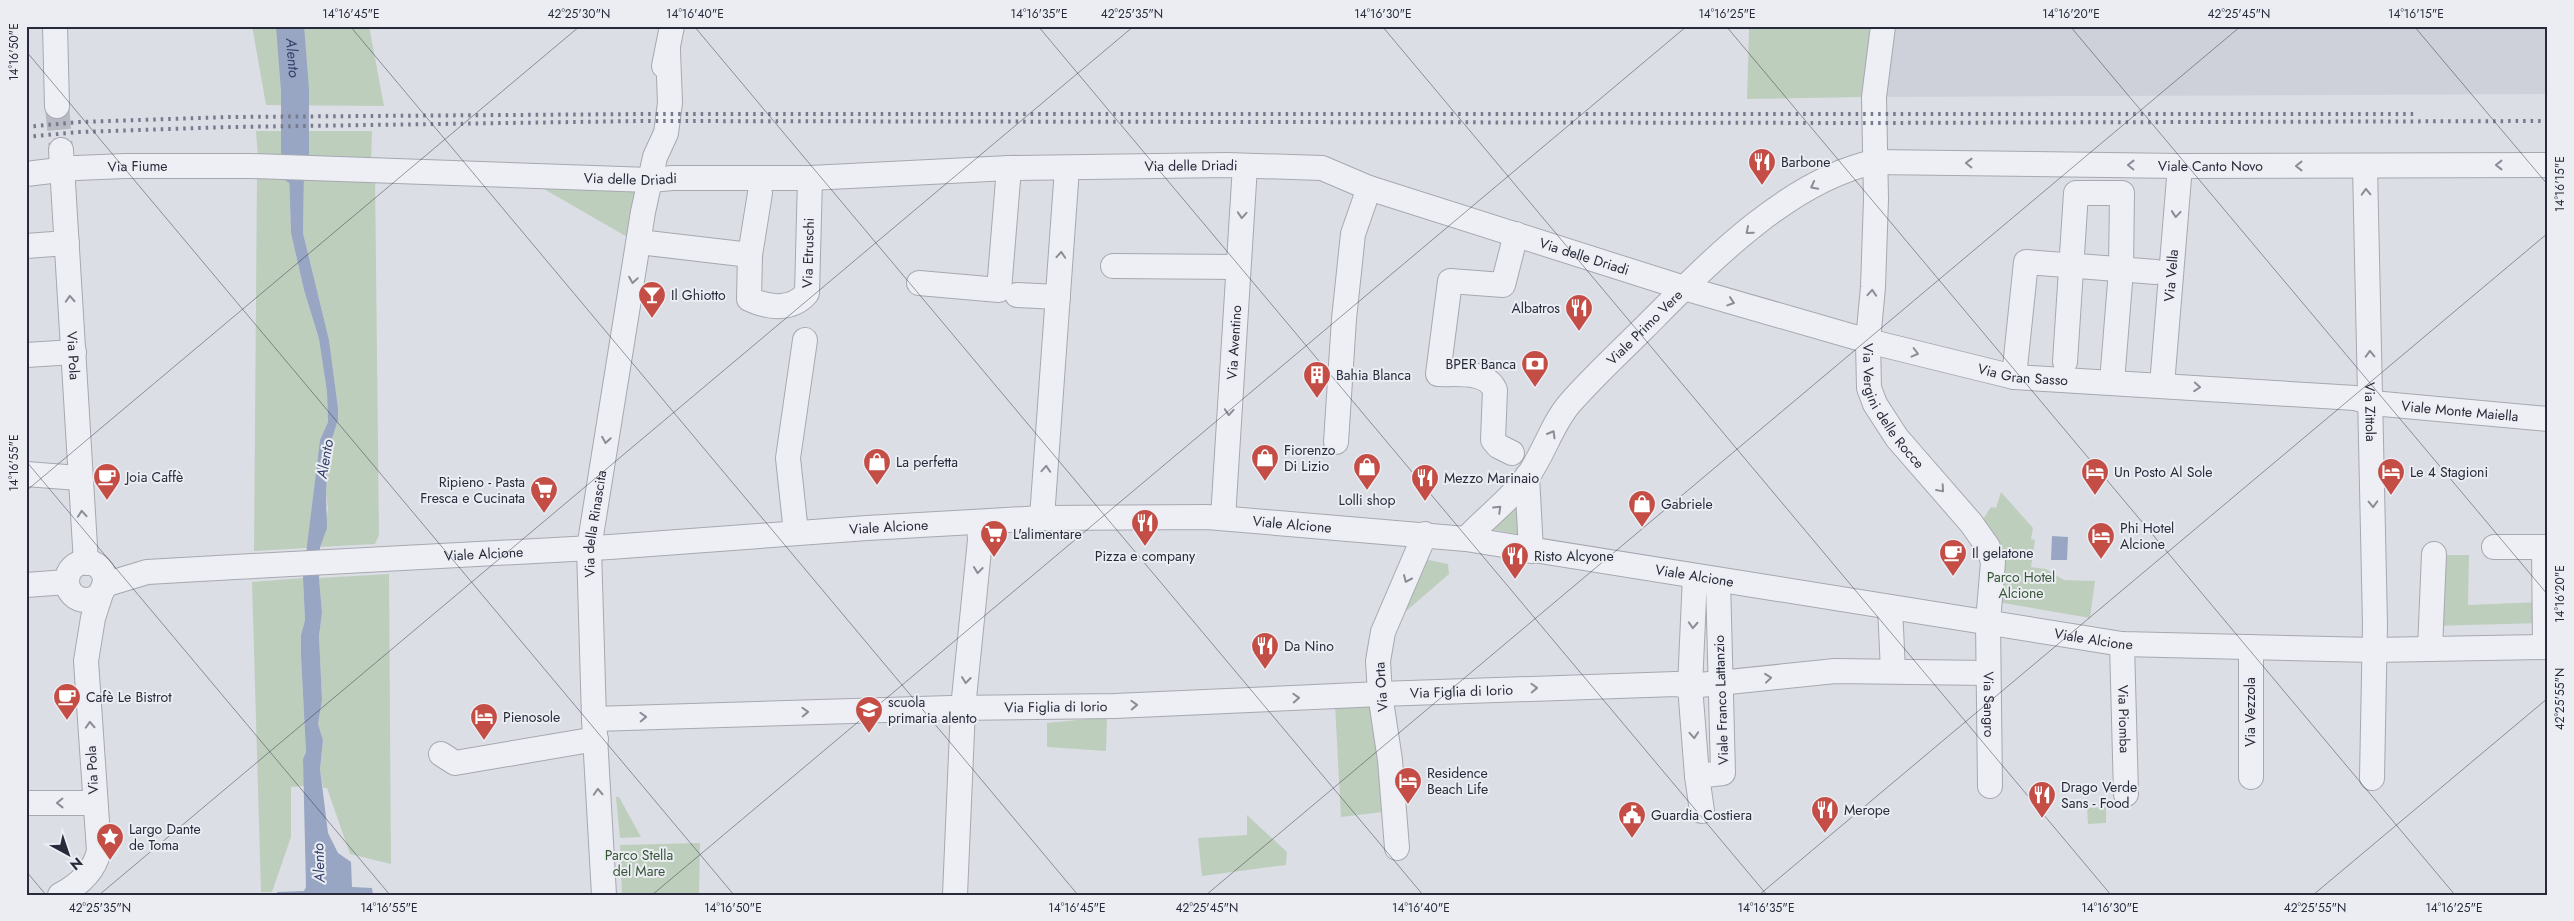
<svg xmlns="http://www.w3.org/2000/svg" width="2574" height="921" viewBox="0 0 2574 921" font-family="Jost,sans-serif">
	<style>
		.built { fill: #ced0da }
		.green { fill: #becebd }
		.water { fill: #98a5c3 }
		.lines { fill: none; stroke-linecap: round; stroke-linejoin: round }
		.river { stroke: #98a5c3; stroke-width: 28 }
		.minor-tunnel { stroke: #b8bac3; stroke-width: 24; stroke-dasharray: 24 12; stroke-linecap: butt }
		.minor-casing { stroke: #a6a8b2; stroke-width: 26 }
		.minor { stroke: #eeeff4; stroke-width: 24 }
		.rail { stroke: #767a8d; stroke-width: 4; stroke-dasharray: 2.5 5; stroke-linecap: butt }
		.oneway { stroke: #8a8c97 }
		.ticks { fill: none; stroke: #272a3a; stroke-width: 1; stroke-opacity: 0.45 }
		.labels { text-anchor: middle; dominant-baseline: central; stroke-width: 4; stroke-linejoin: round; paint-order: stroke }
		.poi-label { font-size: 14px; fill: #272a3a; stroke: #ebedf3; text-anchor: start }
		.street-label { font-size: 14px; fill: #272a3a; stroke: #ebedf3 }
		.park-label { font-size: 14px; fill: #355535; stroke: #ebedf3 }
		.water-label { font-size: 15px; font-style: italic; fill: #34416b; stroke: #ebedf3 }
		.neatline { fill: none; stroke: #272a3a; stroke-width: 2 }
		.ticks-label { font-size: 12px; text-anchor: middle; fill: #272a3a }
	</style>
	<rect width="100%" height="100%" fill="#dcdee5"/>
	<path class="built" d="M1874,26H2548V94L1864,97Z"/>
	<g class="green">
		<path d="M252,26H369L384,106L266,105Z"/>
		<path d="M1767,26H1874L1864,97L1747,99L1749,29H1766Z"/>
		<path d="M256,131H372L371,160L258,158Z"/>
		<path d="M257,173H289L291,233L304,290L319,339L327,392L328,422L320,440L307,548L254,551Z"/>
		<path d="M304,174H375L379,535L375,544L320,547L328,509L326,494L328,451L338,420V408L329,340L303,233Z"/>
		<path d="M544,189L636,190L629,238Z"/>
		<path d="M2001,492L2033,528L2031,539L2035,540L2031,567L2046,569L2064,580L2095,581L2090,618L1998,602L1982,521L1991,507L1996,508Z"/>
		<path d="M1516,501L1527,536L1484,528Z"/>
		<path d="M2441,555H2469L2468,605L2540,602L2541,623L2433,626Z"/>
		<path d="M1424,559L1448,564L1449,574L1405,612Z"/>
		<path d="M389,574L391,864L350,854L327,788H323L320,769L323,740L318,724L322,700L319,636L322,613L319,578Z"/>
		<path d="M303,578L305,620L301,635V656L306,752L303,759L304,786L291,787V837L272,892H261L252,582Z"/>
		<path d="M1382,703L1391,811L1341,817L1335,705Z"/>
		<path d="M1107,717L1106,751L1047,747V723Z"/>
		<path d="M616,797H619L641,837L620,838Z"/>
		<path d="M2106,807V823L2088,824L2087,808Z"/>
		<path d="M1247,815L1287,852L1286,865L1202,876L1198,838L1247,835Z"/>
		<path d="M700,843L699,895H622L620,845Z"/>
	</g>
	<g class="water">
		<path d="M289,132H307L303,159H289Z"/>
		<path d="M289,173L304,174L303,233L329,340L338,408V420L328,451L326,494L327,528L320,547L319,578L322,613L319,636L322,700L318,724L323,740L320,769L328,833L338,853L351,862L352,887L372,888L373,895H277V892L304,891L306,887L303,759L306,752L301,656V635L305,620L303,578L320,440L328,422L327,392L319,339L304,290L291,233Z"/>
		<path d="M2052,536L2068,537L2067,560H2051Z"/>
	</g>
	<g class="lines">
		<path class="river" id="s1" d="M290,26L295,90V170"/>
		<path class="minor-tunnel" d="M57,106L61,150"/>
		<defs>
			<g id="minor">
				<path d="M55,26L57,106"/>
				<path id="s2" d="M1883,26L1874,97L1876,199L1873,287L1868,341L1869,388L1875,404L1897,438L1971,523L1988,547L1993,562L1988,622L1990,786"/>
				<path d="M664,66L672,26"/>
				<path id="s3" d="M61,150L86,563"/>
				<path id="s4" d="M2365,166L2375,624L2372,778"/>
				<path id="s5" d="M26,174L76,168L125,166H251L650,180L673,178H810L1009,168L1227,165L1322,168L1369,188L1684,288L1868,341L2014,377L2355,398L2372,403L2548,419"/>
				<path id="s6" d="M760,193L750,255L749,299C768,308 792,311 807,293L810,178"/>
				<path d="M639,242L750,255"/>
				<path d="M26,246L67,243"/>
				<path d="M1113,266L1238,267"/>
				<path d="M919,283L999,290L1009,168"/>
				<path d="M1017,295L1058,297"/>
				<path d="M26,355L74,352"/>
				<path d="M2065,362L2076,193H2122L2121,270L2112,382"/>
				<path d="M2014,377L2026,262L2156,272"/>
				<path id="s7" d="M2162,385L2180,166"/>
				<path d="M1336,442L1344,319L1353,234L1369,188"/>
				<path d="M1512,453L1498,446L1493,440L1495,390C1486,370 1457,375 1438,374L1450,281L1503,285L1516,234"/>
				<path d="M26,474L79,478"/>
				<path d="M1527,476L1531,551"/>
				<path d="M1042,518L1067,168"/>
				<path id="s8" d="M1223,518L1245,166"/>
				<path d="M796,533L788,458L805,340"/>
				<path id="s9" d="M1466,539C1486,517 1509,501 1527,477C1544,454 1552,423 1571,402C1594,376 1619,353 1643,329C1705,267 1786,181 1874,162L2180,166L2548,165"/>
				<path d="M2494,547H2544L2545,647"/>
				<circle cx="86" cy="581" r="19"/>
				<path d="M1695,576L1690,686L1697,776L1723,773L1718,580"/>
				<path d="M26,585L67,582"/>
				<path id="s10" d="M104,585L147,572L235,567L610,547L867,528L1042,518L1207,517L1466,539L2122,644L2373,650L2548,647"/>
				<path d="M1890,607L1893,671"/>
				<path id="s11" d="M2122,644L2126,794"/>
				<path d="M2430,649L2434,554"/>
				<path id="s12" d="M594,719L951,708L1115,706L1380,694L1676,684L1690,686L1835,671L1988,673"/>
				<path d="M441,754L455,763L596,739"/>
				<path d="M1697,776L1702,811"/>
				<path d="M2251,777V647"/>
				<path d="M26,803H94"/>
				<path d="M1397,848L1390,760L1380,694L1378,661L1383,632L1425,534"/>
				<path d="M60,895C79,885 94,872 99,851L86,661L93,618L102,590"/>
				<path id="s13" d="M604,895L594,719L589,548L643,212L655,157L666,133L670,103L668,51"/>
				<path d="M955,895L963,708L980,540L979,522"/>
			</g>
		</defs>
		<use href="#minor" class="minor-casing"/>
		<use href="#minor" class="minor"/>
		<g class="rail">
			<path d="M26,127L78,122L230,117L644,114H2415"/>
			<path d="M26,137L78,132L232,127L643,121L1862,123L2548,121"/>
		</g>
	</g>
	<defs><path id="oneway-chevron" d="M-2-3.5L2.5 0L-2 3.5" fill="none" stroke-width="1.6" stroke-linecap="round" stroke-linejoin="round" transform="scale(1.25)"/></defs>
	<g class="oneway">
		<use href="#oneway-chevron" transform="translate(1969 163) rotate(-179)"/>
		<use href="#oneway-chevron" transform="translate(2131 165) rotate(-179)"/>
		<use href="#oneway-chevron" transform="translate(2499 165) rotate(180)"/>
		<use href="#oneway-chevron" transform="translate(2299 166) rotate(-180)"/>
		<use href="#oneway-chevron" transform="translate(1814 186) rotate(152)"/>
		<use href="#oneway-chevron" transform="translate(2366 192) rotate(-92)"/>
		<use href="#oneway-chevron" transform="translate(2176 214) rotate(95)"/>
		<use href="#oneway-chevron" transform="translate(1242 215) rotate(94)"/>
		<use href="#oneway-chevron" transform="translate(1749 231) rotate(139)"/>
		<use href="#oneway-chevron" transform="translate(1061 255) rotate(-86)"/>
		<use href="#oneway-chevron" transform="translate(633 280) rotate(99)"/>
		<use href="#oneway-chevron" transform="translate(1872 293) rotate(-86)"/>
		<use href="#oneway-chevron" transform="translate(70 299) rotate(-93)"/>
		<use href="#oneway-chevron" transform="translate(1731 302) rotate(18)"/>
		<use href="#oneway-chevron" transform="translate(1915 353) rotate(14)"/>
		<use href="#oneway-chevron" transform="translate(2370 354) rotate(-92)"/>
		<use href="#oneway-chevron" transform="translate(2197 387) rotate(4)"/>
		<use href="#oneway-chevron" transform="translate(1229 412) rotate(94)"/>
		<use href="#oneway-chevron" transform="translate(1552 434) rotate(-60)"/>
		<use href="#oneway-chevron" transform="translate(606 440) rotate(99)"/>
		<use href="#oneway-chevron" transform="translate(1046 469) rotate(-86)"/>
		<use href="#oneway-chevron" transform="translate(1941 489) rotate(49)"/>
		<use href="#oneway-chevron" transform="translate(2373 504) rotate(89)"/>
		<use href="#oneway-chevron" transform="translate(1498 509) rotate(-44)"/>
		<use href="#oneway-chevron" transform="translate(82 514) rotate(-94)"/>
		<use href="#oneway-chevron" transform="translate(978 570) rotate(96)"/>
		<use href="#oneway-chevron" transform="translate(1407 579) rotate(114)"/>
		<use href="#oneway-chevron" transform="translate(1693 625) rotate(93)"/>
		<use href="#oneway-chevron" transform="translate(1768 678) rotate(-6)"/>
		<use href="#oneway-chevron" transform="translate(966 680) rotate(97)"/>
		<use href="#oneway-chevron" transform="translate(1534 688) rotate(-2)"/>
		<use href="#oneway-chevron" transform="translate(1296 698) rotate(-3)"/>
		<use href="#oneway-chevron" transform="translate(1134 705) rotate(-2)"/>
		<use href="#oneway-chevron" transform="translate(805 712) rotate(-2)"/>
		<use href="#oneway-chevron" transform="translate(643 717) rotate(-2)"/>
		<use href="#oneway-chevron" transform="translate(90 725) rotate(-93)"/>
		<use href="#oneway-chevron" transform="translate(1694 735) rotate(86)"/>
		<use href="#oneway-chevron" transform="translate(598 792) rotate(-93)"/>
		<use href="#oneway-chevron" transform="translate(60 803) rotate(179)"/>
	</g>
	<path class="ticks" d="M350,26L1078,895M694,26L1423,895M1038,26L1767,895M1382,26L2111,895M1726,26L2455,895M2070,26L2548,595M2414,26L2548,185M26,51L734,895M26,461L390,895M26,491L580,26M26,871L46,895M99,895L1134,26M652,895L1687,26M1206,895L2241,26M1759,895L2548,233M2313,895L2548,698"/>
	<defs>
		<symbol id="restaurant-pin" viewBox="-11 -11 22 30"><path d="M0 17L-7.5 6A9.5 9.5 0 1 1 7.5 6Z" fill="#c44d46" stroke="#ebedf3"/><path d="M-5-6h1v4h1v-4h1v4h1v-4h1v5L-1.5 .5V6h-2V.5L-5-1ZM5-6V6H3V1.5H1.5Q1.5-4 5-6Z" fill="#fff"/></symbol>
		<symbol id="bar-pin" viewBox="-11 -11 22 30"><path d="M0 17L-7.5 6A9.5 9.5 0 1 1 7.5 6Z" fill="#c44d46" stroke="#ebedf3"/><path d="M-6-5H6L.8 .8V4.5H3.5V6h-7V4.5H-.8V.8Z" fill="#fff"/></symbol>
		<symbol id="bank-pin" viewBox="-11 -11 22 30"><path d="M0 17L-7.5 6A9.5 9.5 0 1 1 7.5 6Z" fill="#c44d46" stroke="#ebedf3"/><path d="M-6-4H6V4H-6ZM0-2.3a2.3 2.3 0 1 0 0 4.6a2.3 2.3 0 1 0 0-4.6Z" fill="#fff"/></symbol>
		<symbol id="building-pin" viewBox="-11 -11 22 30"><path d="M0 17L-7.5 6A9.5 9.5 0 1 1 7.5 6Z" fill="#c44d46" stroke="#ebedf3"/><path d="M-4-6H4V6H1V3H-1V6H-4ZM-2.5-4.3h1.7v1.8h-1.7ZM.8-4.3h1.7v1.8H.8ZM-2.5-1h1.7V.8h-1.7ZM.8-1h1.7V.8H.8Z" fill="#fff"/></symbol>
		<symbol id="shop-pin" viewBox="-11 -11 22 30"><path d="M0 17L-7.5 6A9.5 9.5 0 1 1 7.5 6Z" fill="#c44d46" stroke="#ebedf3"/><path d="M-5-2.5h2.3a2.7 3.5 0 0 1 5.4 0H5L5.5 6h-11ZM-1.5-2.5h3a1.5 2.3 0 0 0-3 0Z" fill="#fff"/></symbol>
		<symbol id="hotel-pin" viewBox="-11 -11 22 30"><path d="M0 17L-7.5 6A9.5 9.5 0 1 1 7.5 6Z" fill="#c44d46" stroke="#ebedf3"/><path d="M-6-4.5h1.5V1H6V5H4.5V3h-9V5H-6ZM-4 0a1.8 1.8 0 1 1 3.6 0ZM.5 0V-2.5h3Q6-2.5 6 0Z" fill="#fff"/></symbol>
		<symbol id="cafe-pin" viewBox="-11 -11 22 30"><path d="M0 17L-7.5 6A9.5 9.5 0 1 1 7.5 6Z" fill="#c44d46" stroke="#ebedf3"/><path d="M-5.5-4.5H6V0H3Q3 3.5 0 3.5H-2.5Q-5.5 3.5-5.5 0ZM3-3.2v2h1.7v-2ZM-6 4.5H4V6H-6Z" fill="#fff"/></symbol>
		<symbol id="supermarket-pin" viewBox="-11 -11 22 30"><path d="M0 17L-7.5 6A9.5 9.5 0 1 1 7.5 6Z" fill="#c44d46" stroke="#ebedf3"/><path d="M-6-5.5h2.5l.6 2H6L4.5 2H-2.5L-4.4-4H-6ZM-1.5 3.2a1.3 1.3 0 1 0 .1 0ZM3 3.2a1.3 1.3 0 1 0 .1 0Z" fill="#fff"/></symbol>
		<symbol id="school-pin" viewBox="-11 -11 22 30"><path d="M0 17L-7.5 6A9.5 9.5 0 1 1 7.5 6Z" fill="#c44d46" stroke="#ebedf3"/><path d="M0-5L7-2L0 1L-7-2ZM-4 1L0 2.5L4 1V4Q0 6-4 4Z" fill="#fff"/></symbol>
		<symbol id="civic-pin" viewBox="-11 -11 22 30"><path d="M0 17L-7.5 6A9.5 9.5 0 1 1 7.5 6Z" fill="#c44d46" stroke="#ebedf3"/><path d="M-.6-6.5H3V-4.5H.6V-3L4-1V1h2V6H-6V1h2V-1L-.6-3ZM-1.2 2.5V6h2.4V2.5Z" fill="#fff"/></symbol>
		<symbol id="sight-pin" viewBox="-11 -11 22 30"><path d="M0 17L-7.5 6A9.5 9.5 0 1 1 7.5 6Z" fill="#c44d46" stroke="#ebedf3"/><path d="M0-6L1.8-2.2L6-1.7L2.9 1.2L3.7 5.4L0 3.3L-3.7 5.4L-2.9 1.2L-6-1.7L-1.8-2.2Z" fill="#fff"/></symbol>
	</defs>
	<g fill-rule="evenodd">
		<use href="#restaurant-pin" x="1746" y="146" width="32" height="43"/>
		<use href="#bar-pin" x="636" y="279" width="32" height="43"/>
		<use href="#restaurant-pin" x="1563" y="292" width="32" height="43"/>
		<use href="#bank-pin" x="1519" y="348" width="32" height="43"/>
		<use href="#building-pin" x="1301" y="359" width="32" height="43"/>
		<use href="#shop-pin" x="1249" y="442" width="32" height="43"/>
		<use href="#shop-pin" x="861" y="446" width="32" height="43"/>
		<use href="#shop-pin" x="1351" y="451" width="32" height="43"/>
		<use href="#hotel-pin" x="2079" y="456" width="32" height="43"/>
		<use href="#hotel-pin" x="2375" y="456" width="32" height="43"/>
		<use href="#cafe-pin" x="91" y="461" width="32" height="43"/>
		<use href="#restaurant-pin" x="1409" y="462" width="32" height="43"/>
		<use href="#supermarket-pin" x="528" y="474" width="32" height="43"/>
		<use href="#shop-pin" x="1626" y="488" width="32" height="43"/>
		<use href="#restaurant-pin" x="1129" y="507" width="32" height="43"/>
		<use href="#supermarket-pin" x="978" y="518" width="32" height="43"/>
		<use href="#hotel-pin" x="2085" y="520" width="32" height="43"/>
		<use href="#cafe-pin" x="1937" y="537" width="32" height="43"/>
		<use href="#restaurant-pin" x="1499" y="540" width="32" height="43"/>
		<use href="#restaurant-pin" x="1249" y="630" width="32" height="43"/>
		<use href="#cafe-pin" x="51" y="681" width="32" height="43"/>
		<use href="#school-pin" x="853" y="694" width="32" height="43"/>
		<use href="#hotel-pin" x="468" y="701" width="32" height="43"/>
		<use href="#hotel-pin" x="1392" y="765" width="32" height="43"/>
		<use href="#restaurant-pin" x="2026" y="779" width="32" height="43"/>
		<use href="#restaurant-pin" x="1809" y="794" width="32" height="43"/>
		<use href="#civic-pin" x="1616" y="799" width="32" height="43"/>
		<use href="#sight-pin" x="94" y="821" width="32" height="43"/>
	</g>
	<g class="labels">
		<g class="poi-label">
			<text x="1781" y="162">Barbone</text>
			<text x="671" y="295">Il Ghiotto</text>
			<text x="1560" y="308" text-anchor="end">Albatros</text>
			<text x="1516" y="364" text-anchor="end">BPER Banca</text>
			<text x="1336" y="375">Bahia Blanca</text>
			<text x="1284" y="450">Fiorenzo<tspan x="1284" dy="16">Di Lizio</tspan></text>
			<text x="896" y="462">La perfetta</text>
			<text x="2114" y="472">Un Posto Al Sole</text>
			<text x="2410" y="472">Le 4 Stagioni</text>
			<text x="126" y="477">Joia Caffè</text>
			<text x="1444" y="478">Mezzo Marinaio</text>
			<text x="525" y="482" text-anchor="end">Ripieno - Pasta<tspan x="525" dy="16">Fresca e Cucinata</tspan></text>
			<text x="1367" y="500" text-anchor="middle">Lolli shop</text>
			<text x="1661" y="504">Gabriele</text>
			<text x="2120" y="528">Phi Hotel<tspan x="2120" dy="16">Alcione</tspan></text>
			<text x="1013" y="534">L'alimentare</text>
			<text x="1972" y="553">Il gelatone</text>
			<text x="1145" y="556" text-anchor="middle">Pizza e company</text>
			<text x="1534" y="556">Risto Alcyone</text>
			<text x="1284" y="646">Da Nino</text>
			<text x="86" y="697">Cafè Le Bistrot</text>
			<text x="888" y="702">scuola<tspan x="888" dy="16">primaria alento</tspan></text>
			<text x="503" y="717">Pienosole</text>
			<text x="1427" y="773">Residence<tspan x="1427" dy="16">Beach Life</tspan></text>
			<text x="2061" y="787">Drago Verde<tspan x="2061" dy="16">Sans - Food</tspan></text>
			<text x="1844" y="810">Merope</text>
			<text x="1651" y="815">Guardia Costiera</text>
			<text x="129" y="829">Largo Dante<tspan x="129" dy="16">de Toma</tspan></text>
		</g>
		<g class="street-label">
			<text stroke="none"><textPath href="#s5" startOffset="112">Via Fiume</textPath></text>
			<text stroke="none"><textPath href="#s5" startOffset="1166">Via delle Driadi</textPath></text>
			<text stroke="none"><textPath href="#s9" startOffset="902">Viale Canto Novo</textPath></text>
			<text stroke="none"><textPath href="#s5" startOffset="605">Via delle Driadi</textPath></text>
			<text stroke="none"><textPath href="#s6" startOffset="210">Via Etruschi</textPath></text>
			<text stroke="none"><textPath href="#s5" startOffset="1574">Via delle Driadi</textPath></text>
			<text stroke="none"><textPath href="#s7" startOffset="110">Via Vella</textPath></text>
			<text stroke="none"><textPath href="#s9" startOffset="279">Viale Primo Vere</textPath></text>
			<text stroke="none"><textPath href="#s8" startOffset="176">Via Aventino</textPath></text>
			<text stroke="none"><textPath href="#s3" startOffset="206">Via Pola</textPath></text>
			<text stroke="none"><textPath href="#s5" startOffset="2029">Via Gran Sasso</textPath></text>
			<text stroke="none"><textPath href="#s2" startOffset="388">Via Vergini delle Rocce</textPath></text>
			<text stroke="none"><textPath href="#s5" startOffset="2468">Viale Monte Maiella</textPath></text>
			<text stroke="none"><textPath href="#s4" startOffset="246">Via Zittola</textPath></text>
			<text stroke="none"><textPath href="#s13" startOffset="372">Via della Rinascita</textPath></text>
			<text stroke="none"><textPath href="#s10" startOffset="1192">Viale Alcione</textPath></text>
			<text stroke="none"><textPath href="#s10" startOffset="788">Viale Alcione</textPath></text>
			<text stroke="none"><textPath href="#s10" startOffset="382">Viale Alcione</textPath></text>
			<text stroke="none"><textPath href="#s10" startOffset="1598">Viale Alcione</textPath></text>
			<text stroke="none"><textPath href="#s10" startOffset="2002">Viale Alcione</textPath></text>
			<text transform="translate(1381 687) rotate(-94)">Via Orta</text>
			<text stroke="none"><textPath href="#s12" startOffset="868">Via Figlia di Iorio</textPath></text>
			<text transform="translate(1721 700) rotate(-92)">Viale Franco Lattanzio</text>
			<text stroke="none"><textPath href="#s2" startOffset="721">Via Sangro</textPath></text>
			<text stroke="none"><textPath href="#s12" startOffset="462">Via Figlia di Iorio</textPath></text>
			<text transform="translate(2250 712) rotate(-90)">Via Vezzola</text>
			<text stroke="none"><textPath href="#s11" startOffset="75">Via Piomba</textPath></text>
			<text transform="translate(92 770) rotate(-93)">Via Pola</text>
		</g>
		<g class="park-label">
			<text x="2021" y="577">Parco Hotel<tspan x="2021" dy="16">Alcione</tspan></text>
			<text x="639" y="855">Parco Stella<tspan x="639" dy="16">del Mare</tspan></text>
		</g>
		<g class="water-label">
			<text stroke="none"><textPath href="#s1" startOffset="32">Alento</textPath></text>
			<text transform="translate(325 459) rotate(-80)">Alento</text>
			<text transform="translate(319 863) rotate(-92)">Alento</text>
		</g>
	</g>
	<rect width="2574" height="921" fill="none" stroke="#ebedf3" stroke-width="55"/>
	<g transform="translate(68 854) rotate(140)" stroke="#ebedf3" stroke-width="4" paint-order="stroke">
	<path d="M0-4L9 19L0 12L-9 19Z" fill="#272a3a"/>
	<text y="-8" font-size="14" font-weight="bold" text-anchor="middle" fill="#272a3a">N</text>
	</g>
	<rect x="28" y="28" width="2518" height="866" class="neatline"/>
	<g class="ticks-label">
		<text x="351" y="18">14°16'45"E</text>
		<text x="579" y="18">42°25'30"N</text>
		<text x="695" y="18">14°16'40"E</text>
		<text x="1039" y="18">14°16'35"E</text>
		<text x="1132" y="18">42°25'35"N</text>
		<text x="1383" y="18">14°16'30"E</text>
		<text x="1727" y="18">14°16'25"E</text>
		<text x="2071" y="18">14°16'20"E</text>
		<text x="2239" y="18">42°25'45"N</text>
		<text x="2416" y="18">14°16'15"E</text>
		<text transform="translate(14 52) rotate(-90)" y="4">14°16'50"E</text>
		<text transform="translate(2560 184) rotate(-90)" y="4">14°16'15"E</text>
		<text transform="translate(14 463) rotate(-90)" y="4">14°16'55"E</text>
		<text transform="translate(2560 594) rotate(-90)" y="4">14°16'20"E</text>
		<text transform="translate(2560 699) rotate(-90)" y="4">42°25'55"N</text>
		<text x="100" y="912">42°25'35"N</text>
		<text x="389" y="912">14°16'55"E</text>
		<text x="733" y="912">14°16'50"E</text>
		<text x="1077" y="912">14°16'45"E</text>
		<text x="1207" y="912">42°25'45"N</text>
		<text x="1421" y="912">14°16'40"E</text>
		<text x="1766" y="912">14°16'35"E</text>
		<text x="2110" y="912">14°16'30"E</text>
		<text x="2315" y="912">42°25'55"N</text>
		<text x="2454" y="912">14°16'25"E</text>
	</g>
</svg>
